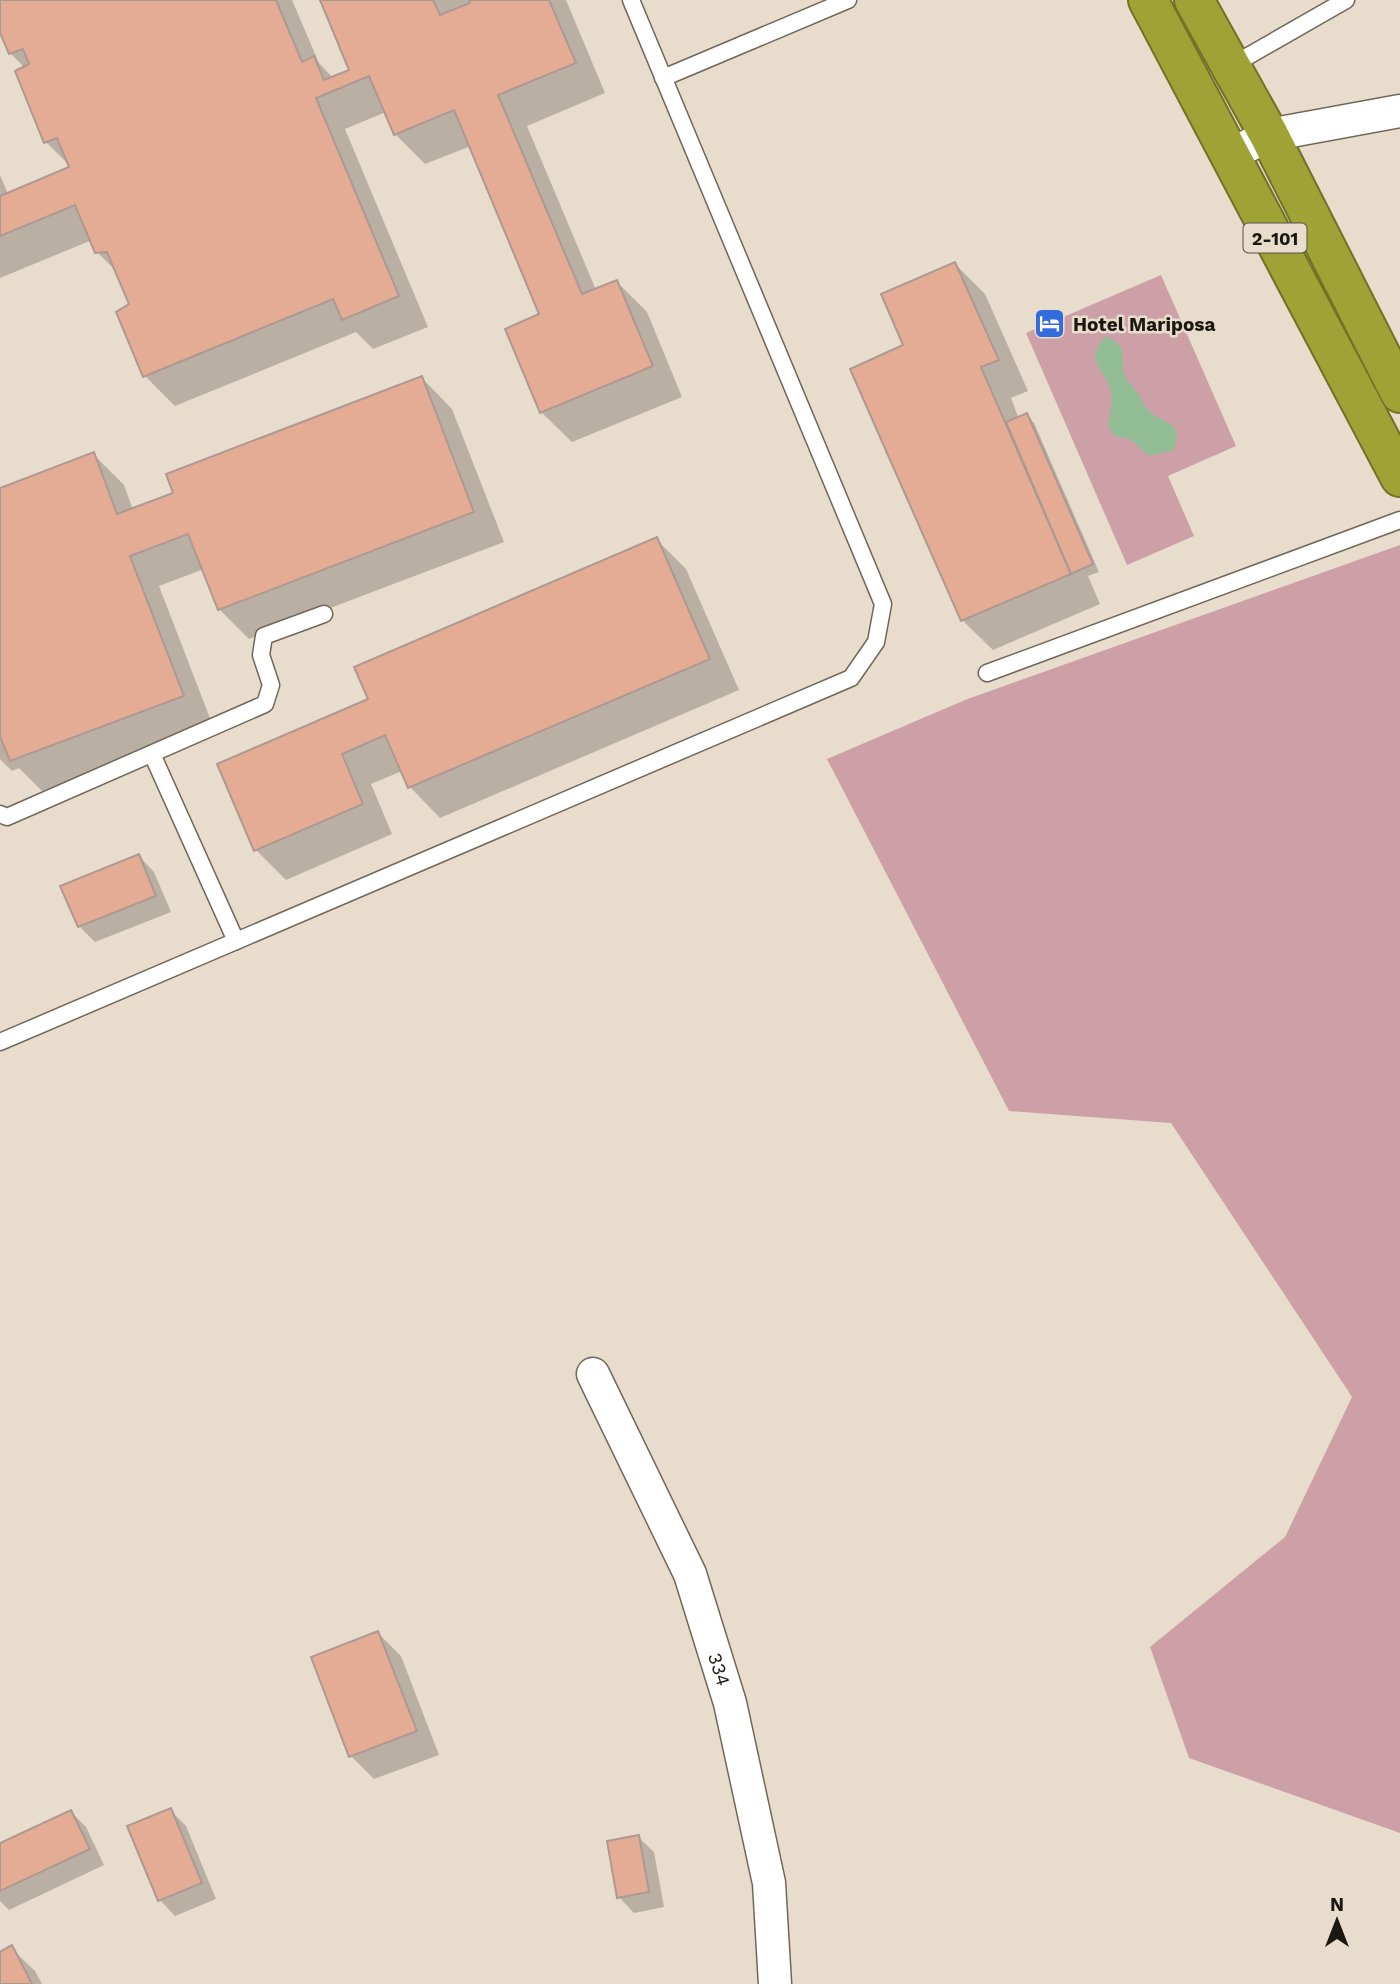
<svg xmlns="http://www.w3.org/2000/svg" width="1400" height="1984" viewBox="0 0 1400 1984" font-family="'Work Sans',sans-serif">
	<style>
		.green { fill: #cda0a8 }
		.water { fill: #92bd94 }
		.shadow { fill: #0003 }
		.building { fill: #e4ab95; stroke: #ad9992; stroke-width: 2 }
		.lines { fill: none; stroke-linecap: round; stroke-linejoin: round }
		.lane-casing { stroke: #716758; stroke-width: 19 }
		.street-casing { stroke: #716758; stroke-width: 35 }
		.highway-casing { stroke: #717128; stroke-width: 42 }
		.lane { stroke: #fff; stroke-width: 16 }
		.street { stroke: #fff; stroke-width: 32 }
		.highway { stroke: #9fa234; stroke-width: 38 }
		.labels { text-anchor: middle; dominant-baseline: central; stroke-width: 5; stroke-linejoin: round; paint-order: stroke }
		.shield { fill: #e8ddcc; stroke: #585249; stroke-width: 2 }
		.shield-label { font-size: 18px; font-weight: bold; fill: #1b1711 }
		.poi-label { font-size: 19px; font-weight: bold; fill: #1b1711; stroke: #e8ddcc; text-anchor: start }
		.street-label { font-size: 19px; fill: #1b1711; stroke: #e8ddcc }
	</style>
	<rect width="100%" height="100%" fill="#e8ddcc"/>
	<g class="green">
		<path d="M1161,275L1236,446L1168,476L1194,536L1127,565L1026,333Z"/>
		<path d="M1400,545V1833L1189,1758L1150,1647L1285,1537L1352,1397L1171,1123L1009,1111L827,759L965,700Z"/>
	</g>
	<path class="water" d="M1106,336C1129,347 1120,355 1124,373C1126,381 1135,389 1140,396C1142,400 1144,407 1148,410C1164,426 1184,419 1174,450L1149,456L1130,439L1115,436L1108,426C1109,416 1113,402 1111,392C1107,370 1081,361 1106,336Z"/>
	<g class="shadow">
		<path d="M0,0H292L319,63L333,78L351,70L321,0H566L605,93L527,126L596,290L617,282L647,312L682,397L572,442L541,412V315L471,146L425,164L395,134L386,112L345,129L428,327L373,349L356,332L175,406L145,376L131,305L117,272L97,252L92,240L0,278V175L8,194L72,168L46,142L25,68L10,53L0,28Z"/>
		<path d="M955,264L985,294L1028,391L1011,398L1019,419L1027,415L1034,423L1099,572L1088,576L1100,604L993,650L962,620L906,346Z"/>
		<path d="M422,378L452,409L504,542L249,639L219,609L204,569L159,586L213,726L42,791L19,768L12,771L0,759V490L93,454L124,485L133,510L175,494Z"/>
		<path d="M656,539L686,569L739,690L440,818L410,787L402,771L371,784L392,834L286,880L256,850L370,700Z"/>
		<path d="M139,856L154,872L171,912L95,942L79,926Z"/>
		<path d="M378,1633L401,1656L439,1755L374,1779L351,1756Z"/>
		<path d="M170,1810L186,1826L216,1899L175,1916L160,1900L129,1827Z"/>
		<path d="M71,1812L86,1827L104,1865L9,1910L0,1901V1845Z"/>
		<path d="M638,1837L654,1852L664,1907L634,1913L619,1897Z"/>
		<path d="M11,1948L35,1971L42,1984H0V1953Z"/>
	</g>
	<g class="building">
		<path d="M0,0H276L302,62L314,56L324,80L349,70L320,0H433L440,15L470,3L469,0H549L576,63L498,95L582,294L617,280L653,366L540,413L505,329L539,314L454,110L394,135L369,76L316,98L399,296L342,320L333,299L143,377L116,312L129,304L107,252L95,253L75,205L0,236V196L69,167L57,138L44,143L15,71L29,64L23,49L9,54L0,33Z"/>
		<path d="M955,262L999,360L981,367L1071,574L961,621L850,369L903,345L881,294Z"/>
		<path d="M422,376L474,512L218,610L188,534L130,556L184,696L10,761L0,736V488L94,452L117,514L173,493L166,474Z"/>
		<path d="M1027,413L1093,564L1071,574L1006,422Z"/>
		<path d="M657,537L710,659L408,788L385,735L342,754L363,804L254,851L217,764L368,699L354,667Z"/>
		<path d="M139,854L156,896L78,927L60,886Z"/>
		<path d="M378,1631L417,1731L349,1757L311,1657Z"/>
		<path d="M171,1808L202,1883L158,1901L127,1826Z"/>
		<path d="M71,1810L90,1849L0,1891V1843Z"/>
		<path d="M639,1835L649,1892L617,1898L607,1841Z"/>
		<path d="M12,1945L32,1984H0V1952Z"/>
	</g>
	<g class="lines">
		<defs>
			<g id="lane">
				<path d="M1229,67L1346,0"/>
				<path d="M663,78L848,0"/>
				<path d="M987,673L1400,520"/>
				<path d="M152,754L236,941"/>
				<path d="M0,814L7,817L265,704L271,685L261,655L264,636L324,614"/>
				<path d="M0,1042L851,678L876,642L883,604L631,0"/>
			</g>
			<g id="street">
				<path d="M1232,154L1269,135L1400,111"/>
				<path id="s1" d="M593,1374L690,1574L730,1703L769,1883L775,1984"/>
			</g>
			<g id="highway">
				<path d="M1148,0L1400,477"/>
				<path d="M1194,0L1269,135L1400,393"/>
			</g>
		</defs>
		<use href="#lane" class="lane-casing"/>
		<use href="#street" class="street-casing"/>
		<use href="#highway" class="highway-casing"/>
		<use href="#lane" class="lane"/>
		<use href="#street" class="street"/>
		<use href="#highway" class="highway"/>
	</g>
	<defs>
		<symbol id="hotel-square" viewBox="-11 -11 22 22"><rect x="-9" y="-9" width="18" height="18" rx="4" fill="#346cdb" stroke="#e8ddcc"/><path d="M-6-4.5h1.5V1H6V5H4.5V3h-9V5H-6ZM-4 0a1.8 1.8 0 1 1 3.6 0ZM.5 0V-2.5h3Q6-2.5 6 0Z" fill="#fff"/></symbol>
	</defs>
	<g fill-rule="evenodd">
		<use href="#hotel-square" x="1032" y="306" width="35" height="35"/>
	</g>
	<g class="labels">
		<rect class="shield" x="1243.5" y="223.5" width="63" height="29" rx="5"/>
		<g class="shield-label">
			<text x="1275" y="238">2-101</text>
		</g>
		<g class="poi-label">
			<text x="1073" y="324">Hotel Mariposa</text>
		</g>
		<g class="street-label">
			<text stroke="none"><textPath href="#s1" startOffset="322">334</textPath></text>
		</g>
	</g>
	<g transform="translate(1337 1921)" stroke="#e8ddcc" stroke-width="5" paint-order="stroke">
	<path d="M0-5L12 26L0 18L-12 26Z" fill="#1b1711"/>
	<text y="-10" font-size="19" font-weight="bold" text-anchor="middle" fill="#1b1711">N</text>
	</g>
</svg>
